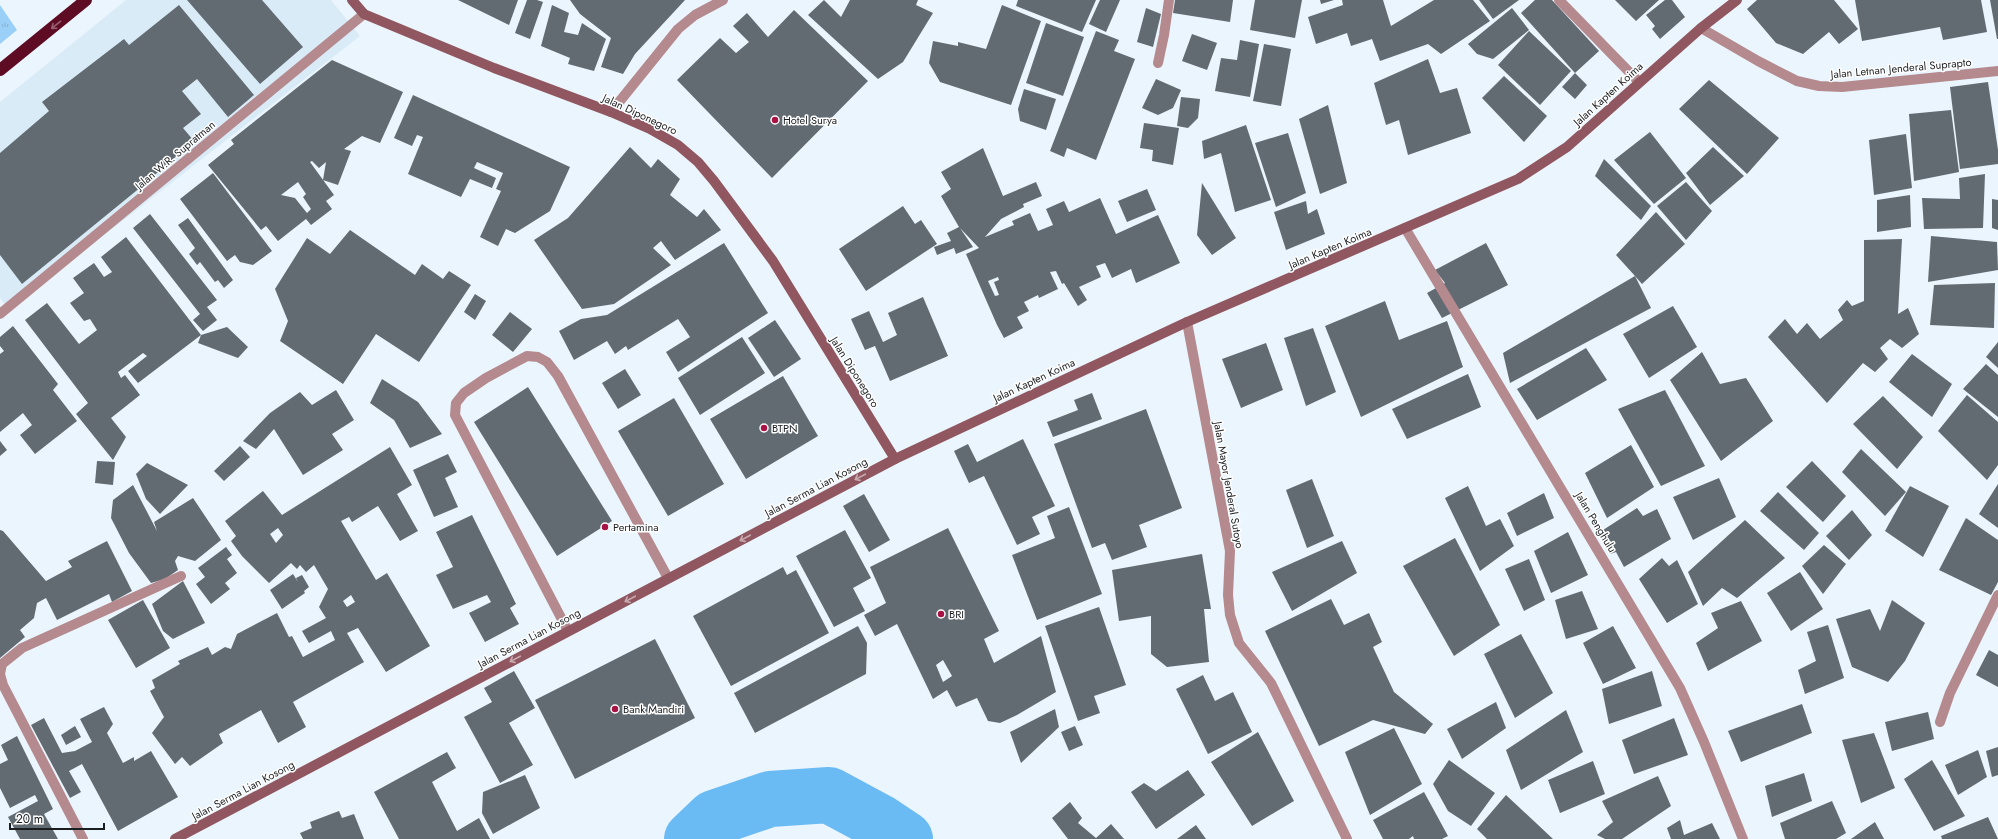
<svg xmlns="http://www.w3.org/2000/svg" width="1998" height="839" viewBox="0 0 1998 839" font-family="Jost,sans-serif">
	<style>
		.built { fill: #daebf8 }
		.park { fill: url(#park-tufts) }
		.lines { fill: none; stroke-linecap: round; stroke-linejoin: round }
		.river { stroke: #6abbf4; stroke-width: 56 }
		.building { fill: #626b72; fill-rule: evenodd }
		.lane { stroke: #b48a8f; stroke-width: 10 }
		.street { stroke: #b48a8f; stroke-width: 10 }
		.secondary { stroke: #915760; stroke-width: 10 }
		.highway { stroke: #5e0b24; stroke-width: 12 }
		.oneway { stroke: #966071 }
		.oneway2 { stroke: #c8abb0 }
		.poi-dot { fill: #a81244; stroke: #fff; stroke-width: 1.5 }
		.labels { text-anchor: middle; dominant-baseline: central; stroke-width: 3; stroke-linejoin: round; paint-order: stroke }
		.street-label { font-size: 11px; fill: #1b1e21; stroke: #fff }
		.poi-label { font-size: 11px; fill: #1b1e21; stroke: #fff; text-anchor: start }
	</style>
	<defs>
		<pattern id="park-tufts" width="24" height="20" patternUnits="userSpaceOnUse"><rect width="24" height="20" fill="#9acff8"/><path d="M3 7l-1-3M5 7V3M7 7l1-3M15 17l-1-3M17 17v-4M19 17l1-3" fill="none" stroke="#84b1d4"/></pattern>
	</defs>
	<rect width="100%" height="100%" fill="#ebf5fd"/>
	<path class="built" d="M126,0H331L360,36L9,309L0,298V102Z"/>
	<path class="park" d="M0,5L17,30L0,44Z"/>
	<g class="lines">
		<path class="river" d="M692,839L714,818L770,799L829,795L881,823L905,839"/>
	</g>
	<g class="building">
		<path d="M187,0H262L303,47L260,84Z"/>
		<path d="M458,0H518L509,25Z"/>
		<path d="M527,0H537L543,2L530,39L515,33Z"/>
		<path d="M570,0H685L635,54L623,74L601,67L611,38L580,14Z"/>
		<path d="M824,0L841,17L850,0H918L916,5L933,13L903,62L878,79L808,15Z"/>
		<path d="M1018,0H1096L1082,32L1016,6Z"/>
		<path d="M1100,0H1120L1106,32L1089,24Z"/>
		<path d="M1175,0H1233L1230,22L1173,13Z"/>
		<path d="M1255,0H1302L1295,38L1250,30Z"/>
		<path d="M1320,0H1334L1321,4Z"/>
		<path d="M1342,0H1383L1391,26L1434,0H1473L1490,21L1441,54L1428,44L1380,61L1372,39L1351,46L1347,33L1316,44L1308,17L1343,5Z"/>
		<path d="M1479,0H1519L1493,19Z"/>
		<path d="M1535,0H1552L1599,51L1575,73L1587,85L1575,99L1562,87L1575,73L1521,13Z"/>
		<path d="M1615,0H1659L1636,21Z"/>
		<path d="M1665,0H1672L1685,17L1660,39L1652,29L1655,26L1646,15Z"/>
		<path d="M1757,0H1834L1858,29L1839,44L1829,32L1803,54L1776,43L1747,9Z"/>
		<path d="M1855,0H1981L1987,32L1943,40L1940,27L1862,41Z"/>
		<path d="M1990,0H1998V39H1997Z"/>
		<path d="M179,5L254,95L228,117L197,79L182,91L201,114L183,128L194,141L136,191L22,284L0,255V153L49,111L42,102L124,39L129,45Z"/>
		<path d="M552,5L569,13L564,32L578,35L582,23L606,39L594,71L568,64L570,58L541,46Z"/>
		<path d="M1002,5L1041,21L1011,105L940,82L929,63L933,41L958,46V42L986,49Z"/>
		<path d="M1146,8L1161,14L1153,47L1137,42Z"/>
		<path d="M1512,8L1529,30L1493,59L1477,54L1468,44Z"/>
		<path d="M794,10L868,81L772,178L677,80L720,38L736,53L749,42L733,26L747,13L768,37Z"/>
		<path d="M1046,23L1084,37L1063,96L1026,83Z"/>
		<path d="M1096,31L1119,40L1114,51L1135,59L1096,160L1067,148L1064,157L1050,151Z"/>
		<path d="M1529,31L1571,71L1540,105L1498,65Z"/>
		<path d="M1192,34L1217,43L1207,70L1182,61Z"/>
		<path d="M1240,40L1259,44L1250,97L1215,91L1221,58L1237,60Z"/>
		<path d="M1264,44L1291,49L1281,106L1253,101Z"/>
		<path d="M1428,59L1440,93L1457,88L1471,133L1408,155L1399,120L1386,125L1374,83Z"/>
		<path d="M332,60L403,92L380,143L362,136L344,149L351,151L338,185L323,180L326,162L319,168L312,161L310,162L334,195L326,201L332,209L311,225L306,219L278,241L266,226L261,230L208,165L234,144L231,140ZM298,182L306,194L303,197L311,209L307,213L295,198L281,195Z"/>
		<path d="M1504,76L1547,116L1524,142L1482,98Z"/>
		<path d="M1156,79L1181,90L1173,108L1158,115L1142,108Z"/>
		<path d="M1709,80L1779,138L1747,174L1679,109Z"/>
		<path d="M1988,82L1998,150V164L1960,169L1950,87Z"/>
		<path d="M1024,89L1056,99L1046,130L1020,121L1018,109Z"/>
		<path d="M413,95L570,167L550,211L515,233L506,229L498,246L480,237L501,191L496,189L503,173L477,162L474,168L496,178L492,188L470,179L461,197L408,174L423,137L417,135L412,146L394,138Z"/>
		<path d="M1181,97L1200,99L1198,118L1188,128L1177,126Z"/>
		<path d="M1328,105L1347,183L1320,194L1299,119Z"/>
		<path d="M1951,110L1959,172L1914,181L1909,114Z"/>
		<path d="M1144,123L1179,128L1173,165L1152,161L1153,150L1140,148Z"/>
		<path d="M1246,125L1271,200L1235,212L1221,153L1204,159L1202,141Z"/>
		<path d="M1650,132L1686,178L1654,204L1614,160Z"/>
		<path d="M1288,133L1306,193L1276,207L1255,143Z"/>
		<path d="M1906,134L1912,188L1874,195L1869,140Z"/>
		<path d="M630,147L651,168L658,159L680,179L670,195L697,217L704,209L721,230L675,260L661,241L653,248L671,265L614,304L582,309L534,240L568,218Z"/>
		<path d="M1713,147L1744,176L1710,205L1686,173Z"/>
		<path d="M983,148L1003,196L1036,182L1042,196L1023,204L1024,207L1001,219L985,237L1014,225L1012,221L1030,213L1038,231L1053,225L1046,209L1064,201L1069,212L1100,198L1116,234L1158,215L1180,263L1136,283L1131,269L1112,278L1105,263L1096,266L1101,277L1079,287L1087,300L1078,306L1064,283L1062,284L1056,271L1050,272L1058,289L1039,298L1038,295L1024,302L1029,311L1017,317L1023,328L1004,338L997,325L966,254L979,248L960,228L973,247L956,254L954,248L937,255L934,247L951,241L947,233L959,227L941,196L951,189L941,172ZM998,277L999,280L994,282L999,295L995,296L988,281Z"/>
		<path d="M1604,159L1651,206L1641,220L1595,176Z"/>
		<path d="M213,173L272,251L253,265L240,262L235,255L227,261L180,199Z"/>
		<path d="M1985,174L1983,228L1924,229L1922,198L1960,199L1959,178Z"/>
		<path d="M1686,182L1712,211L1686,240L1657,206Z"/>
		<path d="M1202,183L1236,238L1212,255L1197,235Z"/>
		<path d="M1147,189L1156,210L1127,222L1118,201Z"/>
		<path d="M1910,195L1911,227L1877,232V200Z"/>
		<path d="M1992,199L1998,200V230L1992,228Z"/>
		<path d="M1306,201L1308,214L1317,209L1325,234L1286,250L1274,212Z"/>
		<path d="M903,206L915,224L921,220L937,244L866,291L839,249Z"/>
		<path d="M1656,212L1685,244L1642,284L1635,276L1651,308L1510,383L1503,353L1635,276L1616,255Z"/>
		<path d="M150,214L217,300L207,307L217,320L203,331L193,320L200,314L133,228Z"/>
		<path d="M188,218L233,280L224,288L218,280L215,282L200,262L197,265L189,254L195,248L178,225Z"/>
		<path d="M350,230L415,275L422,264L443,279L449,271L471,285L419,362L376,334L343,384L280,341L288,321L275,289L307,238L330,254Z"/>
		<path d="M1931,236L1997,242L1998,270L1928,282Z"/>
		<path d="M126,237L201,335L138,383L128,371L147,356L143,353L118,372L121,378L125,375L140,395L111,418L126,437L113,460L76,414L88,403L25,320L47,303L79,344L97,330L90,319L84,321L70,303L84,293L73,278L94,263L104,277L112,272L101,257Z"/>
		<path d="M1902,239L1898,314L1908,308L1919,334L1902,348L1890,339L1880,348L1888,359L1875,372L1863,363L1827,403L1768,337L1785,319L1797,334L1807,323L1820,339L1843,320L1838,310L1847,300L1852,306L1864,301V240Z"/>
		<path d="M724,243L768,313L678,372L666,352L690,337L678,319L628,350L626,346L615,354L607,341L574,360L559,331L581,319L607,315Z"/>
		<path d="M1486,243L1508,285L1442,318L1427,293L1445,283L1435,270Z"/>
		<path d="M1995,283L1994,328L1930,325L1934,285Z"/>
		<path d="M475,294L486,301L475,320L464,312Z"/>
		<path d="M923,297L948,356L890,381L875,346L865,350L851,319L869,311L883,342L897,335L888,313Z"/>
		<path d="M1385,301L1399,340L1447,321L1463,367L1361,417L1325,326Z"/>
		<path d="M1673,306L1697,347L1649,378L1623,334Z"/>
		<path d="M510,312L532,329L513,352L492,335Z"/>
		<path d="M775,320L801,359L774,377L748,338Z"/>
		<path d="M13,326L58,384L53,390L77,421L35,454L20,435L32,425L23,413L0,432V354L4,351L0,346V337Z"/>
		<path d="M227,327L248,347L238,358L198,343L201,335Z"/>
		<path d="M1313,328L1336,392L1306,406L1284,338Z"/>
		<path d="M742,337L765,373L700,415L678,378Z"/>
		<path d="M1998,342V368L1986,357Z"/>
		<path d="M1266,343L1283,390L1241,408L1222,359Z"/>
		<path d="M1586,348L1607,380L1537,420L1517,389Z"/>
		<path d="M1702,352L1720,384L1746,378L1773,421L1721,461L1670,380Z"/>
		<path d="M1912,354L1952,384L1932,417L1889,382Z"/>
		<path d="M1986,364L1998,375V417L1963,389Z"/>
		<path d="M625,369L641,395L618,409L602,383Z"/>
		<path d="M1468,374L1481,407L1407,439L1392,409Z"/>
		<path d="M783,376L818,436L746,479L710,419Z"/>
		<path d="M382,379L418,402L442,434L410,448L394,420L370,403Z"/>
		<path d="M528,387L612,521L557,556L474,422Z"/>
		<path d="M336,390L354,420L332,434L343,450L303,475L274,429L256,449L243,441L270,413L300,392L312,405Z"/>
		<path d="M1665,390L1705,466L1661,486L1618,409Z"/>
		<path d="M1092,393L1102,419L1053,437L1047,422L1078,410L1074,400Z"/>
		<path d="M1967,395L1998,422V465L1987,480L1938,431Z"/>
		<path d="M1883,396L1923,437L1897,469L1853,424Z"/>
		<path d="M674,398L724,484L668,516L618,431Z"/>
		<path d="M1146,409L1182,508L1139,525L1147,547L1112,560L1105,543L1092,548L1054,444Z"/>
		<path d="M1023,439L1055,506L1032,517L1040,534L1017,545L984,476L969,483L954,451L968,444L977,462Z"/>
		<path d="M0,441L7,450L0,456Z"/>
		<path d="M1631,445L1654,487L1607,518L1585,473Z"/>
		<path d="M240,446L250,457L224,481L214,471Z"/>
		<path d="M390,447L412,485L397,494L418,531L400,541L378,506L352,522L349,517L341,521L376,580L387,573L430,646L386,672L358,628L347,633L364,662L293,702L306,727L278,743L261,710L219,734L223,743L190,766L182,757L175,764L152,733L164,717L150,691L155,688L152,680L180,664L178,661L208,647L212,655L225,647L231,649L237,634L277,613L289,637L292,636L303,657L335,640L331,631L309,643L302,631L326,618L319,607L328,589L314,565L306,572L300,565L297,569L291,563L269,583L242,556L231,541L236,536L225,521L263,491L282,515ZM278,528L283,535L276,543L270,534ZM351,595L355,602L347,607L343,601Z"/>
		<path d="M1861,449L1906,492L1885,516L1842,472Z"/>
		<path d="M448,454L457,472L445,478L458,507L434,517L413,470Z"/>
		<path d="M97,461L115,462L113,485L95,483Z"/>
		<path d="M1812,461L1846,496L1823,522L1786,487Z"/>
		<path d="M147,463L188,485L160,514L146,499L136,474Z"/>
		<path d="M1719,478L1736,517L1693,540L1673,497Z"/>
		<path d="M1312,479L1334,536L1307,548L1286,490Z"/>
		<path d="M1998,484V528L1979,514Z"/>
		<path d="M133,485L157,531L154,522L193,498L221,540L195,561L178,556L175,561L178,570L165,579L151,583L129,553L111,518L113,500Z"/>
		<path d="M1468,486L1486,526L1500,519L1514,546L1480,571L1445,498Z"/>
		<path d="M1910,486L1949,506L1923,557L1885,531Z"/>
		<path d="M1778,492L1819,533L1804,550L1760,511Z"/>
		<path d="M1544,493L1554,518L1517,536L1507,513Z"/>
		<path d="M864,494L890,540L869,552L843,506Z"/>
		<path d="M1069,507L1102,594L1037,620L1012,555L1055,538L1047,516Z"/>
		<path d="M1637,508L1643,516L1657,509L1671,539L1624,567L1616,552L1610,554L1600,532Z"/>
		<path d="M1852,510L1872,535L1849,560L1826,536Z"/>
		<path d="M472,515L516,604L510,608L519,624L485,642L469,613L491,602L487,595L453,609L436,575L453,567L436,532Z"/>
		<path d="M1966,518L1998,540V582L1991,595L1939,570Z"/>
		<path d="M1745,520L1785,558L1737,598L1722,588L1703,606L1688,572Z"/>
		<path d="M948,528L999,631L984,639L994,663L1041,636L1056,692L1017,715L1000,723L988,721L977,698L956,707L947,690L933,699L897,624L875,636L864,615L886,603L870,567ZM943,660L952,676L943,682L936,665Z"/>
		<path d="M0,530L3,531L46,581L72,567L68,561L107,541L132,591L112,602L109,594L57,620L46,598L37,603L34,618L20,630L25,637L0,658Z"/>
		<path d="M845,530L871,578L853,588L865,611L834,627L796,556Z"/>
		<path d="M1568,532L1588,575L1551,593L1534,551Z"/>
		<path d="M1455,538L1500,625L1454,656L1403,566Z"/>
		<path d="M1342,541L1357,573L1292,611L1272,572Z"/>
		<path d="M1824,545L1846,564L1823,594L1802,566Z"/>
		<path d="M226,547L232,555L227,559L237,573L225,583L230,589L211,604L196,584L205,577L198,568Z"/>
		<path d="M1202,554L1211,609H1204L1209,662L1167,667L1151,654V616L1119,621L1112,570Z"/>
		<path d="M1662,558L1669,566L1677,560L1698,604L1667,623L1639,579Z"/>
		<path d="M1529,559L1545,600L1524,611L1505,569Z"/>
		<path d="M783,567L787,575L796,570L829,633L731,686L693,616Z"/>
		<path d="M1800,572L1823,609L1791,631L1767,593Z"/>
		<path d="M293,574L298,582L296,578L302,575L309,587L304,591L305,593L282,609L270,590Z"/>
		<path d="M183,581L205,623L173,639L163,631L152,604Z"/>
		<path d="M1582,591L1598,629L1566,639L1555,600Z"/>
		<path d="M1331,599L1344,625L1369,613L1382,642L1373,647L1394,692L1433,724L1425,734L1373,720L1319,746L1265,631Z"/>
		<path d="M143,600L170,648L136,668L108,620Z"/>
		<path d="M1892,600L1925,623L1905,661L1888,682L1852,667L1836,619L1870,609L1880,631Z"/>
		<path d="M1741,601L1762,641L1708,671L1696,643L1718,628L1711,613Z"/>
		<path d="M1099,607L1126,685L1094,696L1100,713L1078,721L1045,626Z"/>
		<path d="M1828,625L1844,678L1805,694L1798,670L1816,661L1807,632Z"/>
		<path d="M858,626L867,643L866,674L755,733L734,693Z"/>
		<path d="M1613,626L1636,668L1603,684L1583,643Z"/>
		<path d="M1521,634L1553,693L1515,718L1484,654Z"/>
		<path d="M655,639L695,718L575,779L535,700Z"/>
		<path d="M1989,650L1998,655V687L1976,675Z"/>
		<path d="M514,671L535,708L509,723L533,765L500,783L464,717L492,702L484,688Z"/>
		<path d="M1652,671L1662,706L1609,724L1602,689Z"/>
		<path d="M1203,675L1215,701L1233,692L1252,732L1208,754L1176,689Z"/>
		<path d="M1496,702L1506,728L1462,759L1447,729Z"/>
		<path d="M1802,704L1812,733L1741,762L1728,731Z"/>
		<path d="M104,707L113,724L107,733L123,763L134,757V761L151,751L178,797L118,831L82,764L69,771L81,792L70,798L31,725L44,718L62,753L75,751L92,742L80,719Z"/>
		<path d="M1055,709L1059,727L1021,763L1010,732Z"/>
		<path d="M1566,710L1583,752L1521,790L1506,750Z"/>
		<path d="M1928,712L1934,739L1892,751L1885,722Z"/>
		<path d="M1674,718L1688,755L1634,774L1622,740Z"/>
		<path d="M75,726L81,737L66,745L61,735Z"/>
		<path d="M1075,726L1083,745L1069,751L1061,732Z"/>
		<path d="M1394,728L1422,784L1370,815L1345,752Z"/>
		<path d="M1258,732L1294,801L1252,826L1211,762Z"/>
		<path d="M1874,733L1895,788L1861,803L1842,740Z"/>
		<path d="M17,736L53,809L44,814L58,839H20L8,817L38,801L35,795L10,808L0,788V764L8,760L1,745Z"/>
		<path d="M1998,747V775L1992,777L1986,751Z"/>
		<path d="M1978,750L1987,777L1958,795L1945,765Z"/>
		<path d="M447,752L456,768L432,782L457,831L479,818L490,839H399L374,792Z"/>
		<path d="M1449,760L1495,793L1471,826L1448,811L1433,784Z"/>
		<path d="M1932,760L1965,816L1934,831L1904,779Z"/>
		<path d="M1593,761L1605,794L1560,813L1548,780Z"/>
		<path d="M1188,770L1205,795L1156,829L1131,792L1144,783L1156,791Z"/>
		<path d="M1804,773L1812,801L1772,817L1765,786Z"/>
		<path d="M525,775L540,808L493,834L482,813L483,792Z"/>
		<path d="M1658,776L1671,806L1622,839H1605L1597,835L1613,822L1602,801Z"/>
		<path d="M1424,792L1448,836L1442,839H1414L1413,836L1409,839H1383L1373,820Z"/>
		<path d="M1506,795L1553,839H1487L1477,829Z"/>
		<path d="M1832,801L1846,833L1836,839H1785L1780,823Z"/>
		<path d="M1070,802L1082,818L1078,823L1096,838L1111,824L1124,839H1068L1052,818Z"/>
		<path d="M339,811L342,818L354,814L364,839H303L300,833L312,828L310,822Z"/>
		<path d="M1988,817L1998,839H1942L1941,836Z"/>
		<path d="M1680,820L1684,835L1712,823L1720,839H1671L1667,828Z"/>
		<path d="M1875,822L1884,839H1851Z"/>
		<path d="M1196,825L1206,839H1177Z"/>
	</g>
	<g class="lines">
		<g class="lane">
			<path d="M568,631L455,415L456,403L464,393L486,378L527,356L538,357L547,362L558,376L668,578"/>
			<path d="M83,839L3,685L0,674L2,664L22,648L181,576"/>
		</g>
		<g class="street">
			<path d="M1559,0L1639,82"/>
			<path d="M1701,28L1758,61L1797,81L1819,86L1842,87L1998,71"/>
			<path d="M1158,63L1164,35L1169,0"/>
			<path d="M611,112L678,29L695,15L723,0"/>
			<path d="M1405,228L1680,688L1704,742L1743,839"/>
			<path d="M0,314L364,14"/>
			<path d="M1187,322L1230,551L1228,595L1230,615L1239,643L1271,683L1347,839"/>
			<path d="M1940,722L1950,693L1998,595"/>
		</g>
		<g class="secondary">
			<path d="M352,0L364,14L494,68L611,112L650,129L678,145L698,162L714,181L773,261L895,459"/>
			<path d="M175,839L895,459L1187,322L1518,179L1567,147L1701,28L1737,0"/>
		</g>
		<path class="highway" d="M0,70L86,0"/>
	</g>
	<defs><path id="oneway-shaft" d="M-6 0H5M1.5-3L5.5 0L1.5 3" fill="none" stroke-width="1.6" stroke-linecap="round" stroke-linejoin="round"/></defs>
	<use class="oneway" href="#oneway-shaft" transform="translate(56 25) rotate(141)"/>
	<g class="oneway2">
		<use href="#oneway-shaft" transform="translate(860 477) rotate(152)"/>
		<use href="#oneway-shaft" transform="translate(745 538) rotate(152)"/>
		<use href="#oneway-shaft" transform="translate(630 599) rotate(152)"/>
		<use href="#oneway-shaft" transform="translate(515 659) rotate(152)"/>
	</g>
	<g class="poi-dot">
		<circle cx="775" cy="120" r="4"/>
		<circle cx="764" cy="428" r="4"/>
		<circle cx="605" cy="527" r="4"/>
		<circle cx="941" cy="614" r="4"/>
		<circle cx="615" cy="709" r="4"/>
	</g>
	<g class="labels">
		<g class="street-label">
			<text transform="translate(1901 68) rotate(-5)">Jalan Letnan Jenderal Suprapto</text>
			<text transform="translate(1608 94) rotate(-42)">Jalan Kapten Koima</text>
			<text transform="translate(640 114) rotate(25)">Jalan Diponegoro</text>
			<text transform="translate(175 155) rotate(-40)">Jalan W.R. Supratman</text>
			<text transform="translate(1330 248) rotate(-23)">Jalan Kapten Koima</text>
			<text transform="translate(855 372) rotate(58)">Jalan Diponegoro</text>
			<text transform="translate(1034 380) rotate(-25)">Jalan Kapten Koima</text>
			<text transform="translate(1229 485) rotate(80)">Jalan Mayor Jenderal Sutoyo</text>
			<text transform="translate(816 487) rotate(-28)">Jalan Serma Lian Kosong</text>
			<text transform="translate(1596 522) rotate(59)">Jalan Penghulu</text>
			<text transform="translate(529 638) rotate(-28)">Jalan Serma Lian Kosong</text>
			<text transform="translate(243 790) rotate(-28)">Jalan Serma Lian Kosong</text>
		</g>
		<g class="poi-label">
			<text x="783" y="120">Hotel Surya</text>
			<text x="772" y="428">BTPN</text>
			<text x="613" y="527">Pertamina</text>
			<text x="949" y="614">BRI</text>
			<text x="623" y="709">Bank Mandiri</text>
		</g>
	</g>
	<path d="M10 823v6h94v-6" fill="none" stroke="#1b1e21" stroke-width="2"/>
	<text x="16" y="823" font-size="12" fill="#1b1e21" stroke="#ffffff" stroke-width="3" paint-order="stroke">20 m</text>
</svg>
